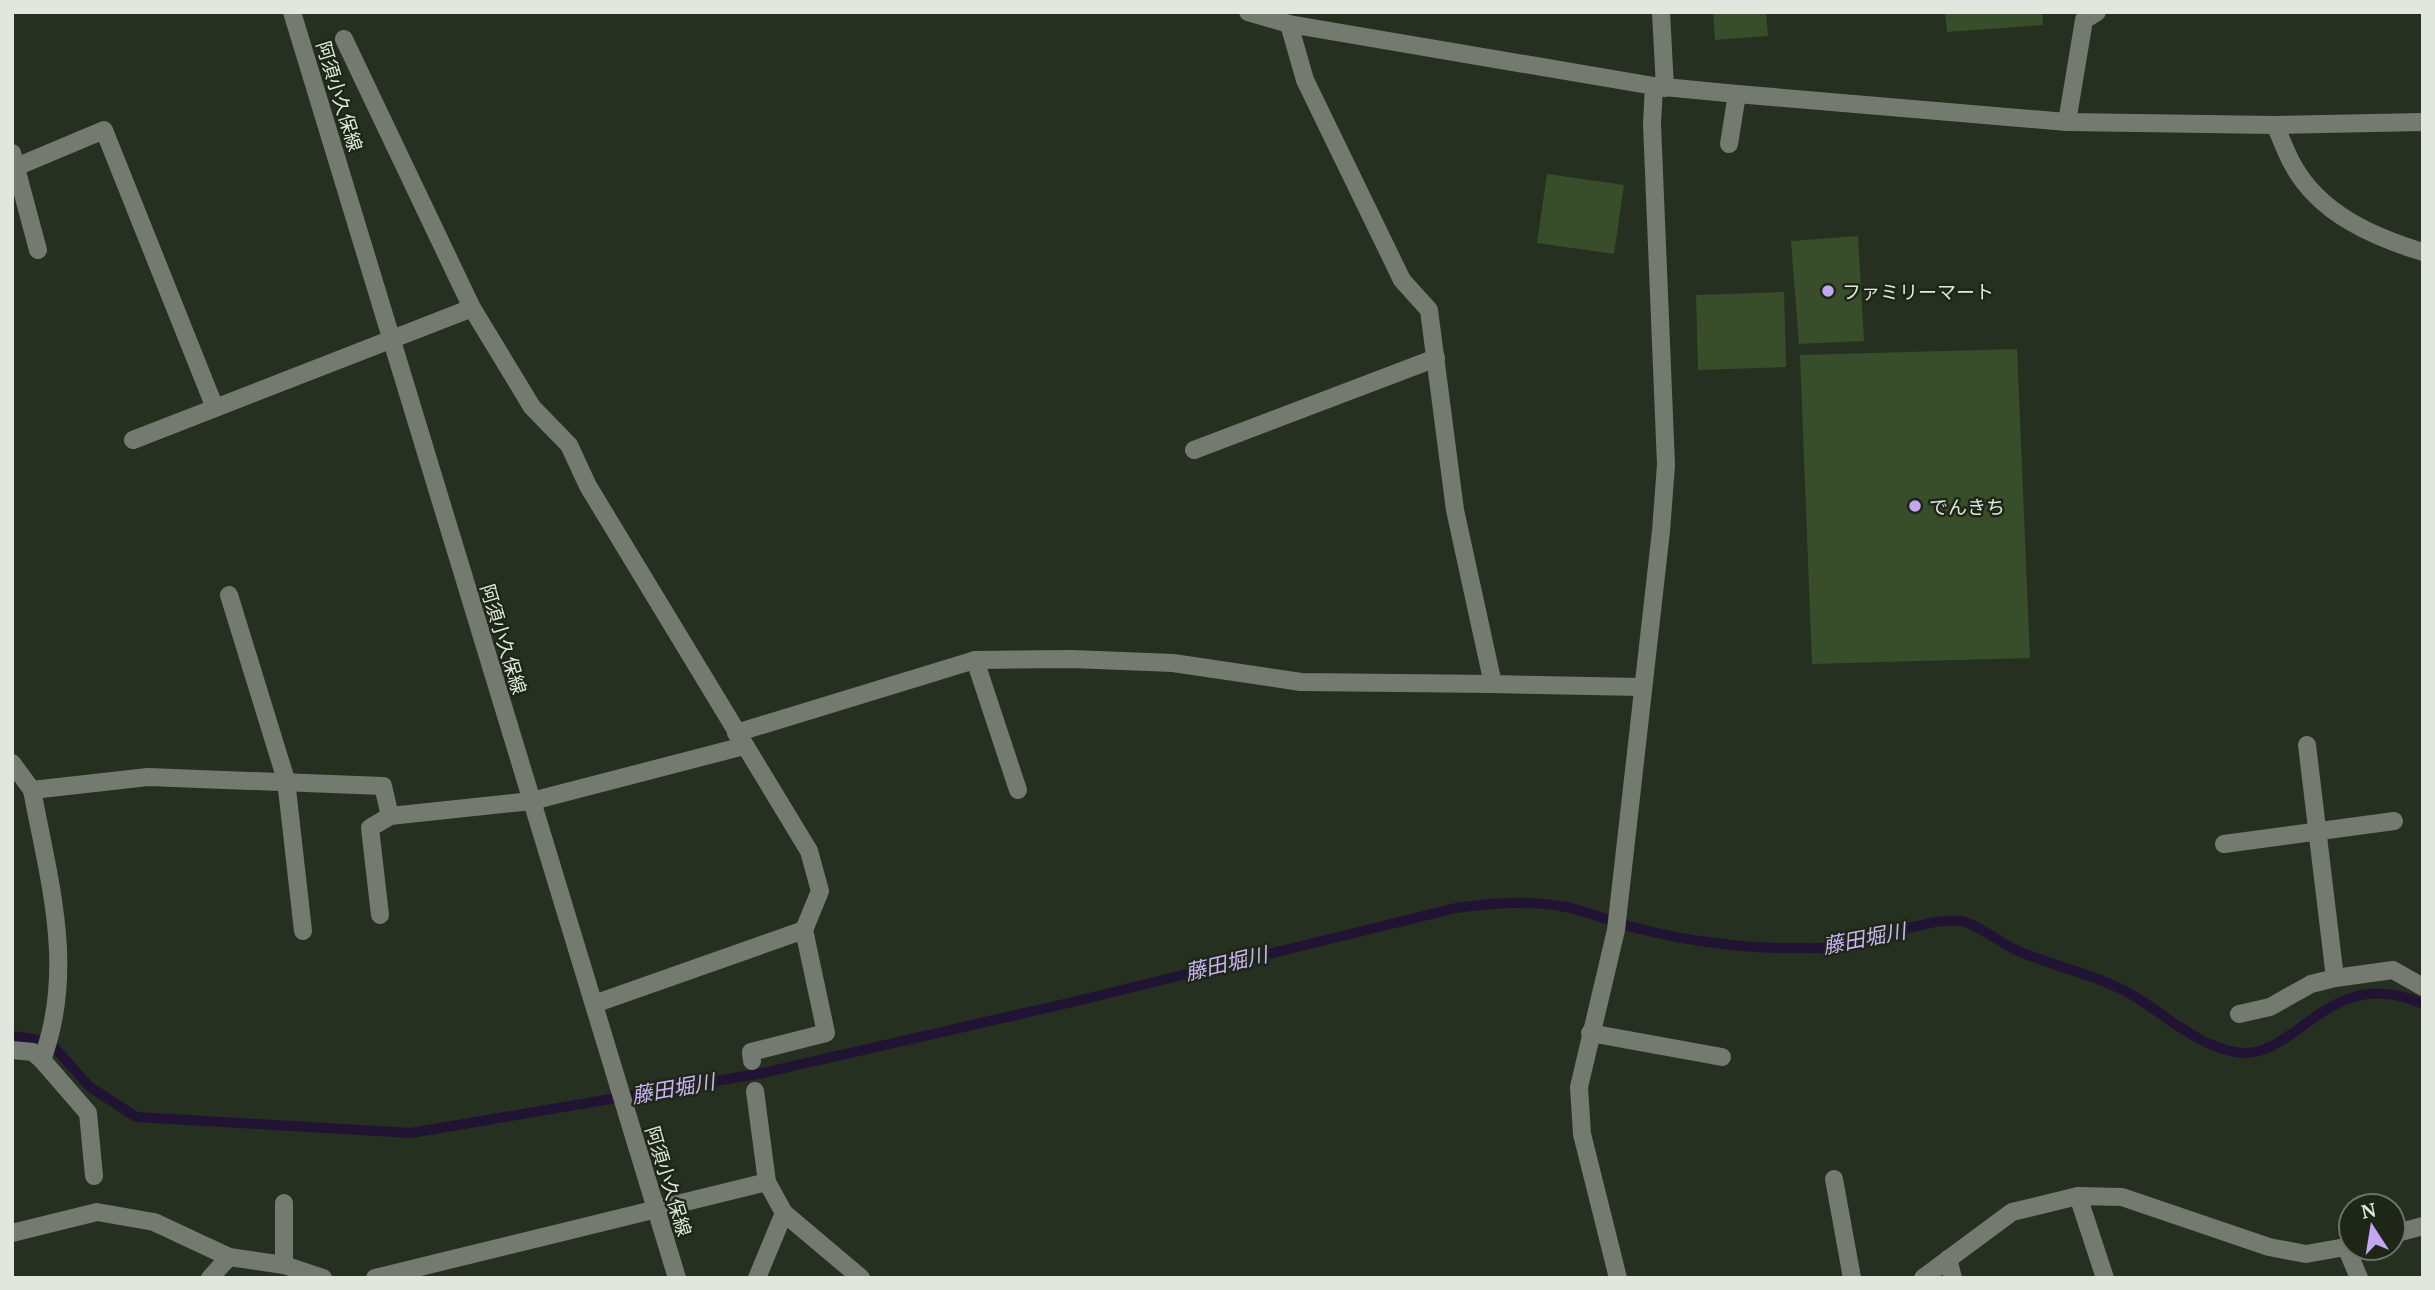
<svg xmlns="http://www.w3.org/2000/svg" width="2435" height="1290" viewBox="0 0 2435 1290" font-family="'PT Serif','Noto Sans JP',serif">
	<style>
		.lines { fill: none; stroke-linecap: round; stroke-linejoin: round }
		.stream { stroke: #201334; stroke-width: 10 }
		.building { fill: #384d29 }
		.minor { stroke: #757a71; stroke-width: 18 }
		.poi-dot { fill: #c3a7f2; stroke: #1d2617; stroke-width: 2.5 }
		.labels { text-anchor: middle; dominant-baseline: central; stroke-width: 5; stroke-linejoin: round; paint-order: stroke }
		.street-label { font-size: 19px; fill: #e1e7dd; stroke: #1d2617 }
		.poi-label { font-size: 19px; fill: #e1e7dd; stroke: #1d2617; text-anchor: start }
		.water-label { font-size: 21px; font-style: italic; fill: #cbb4f5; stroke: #1d2617 }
	</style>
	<rect width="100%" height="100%" fill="#263020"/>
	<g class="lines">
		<path class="stream" d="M12,1036L40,1040L54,1047L90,1087L136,1117L411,1133L763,1073L1077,1001L1456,908C1493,903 1530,900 1566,907C1589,912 1610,921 1632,927C1682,940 1742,949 1794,948C1808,948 1823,949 1836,947C1867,942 1938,914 1965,922C1983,928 1999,942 2016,950C2054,967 2099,975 2134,996C2167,1016 2195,1044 2235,1052C2296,1064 2327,961 2423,1004"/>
	</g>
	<g class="building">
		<path d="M1713,12H1766L1768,36L1715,40Z"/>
		<path d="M1945,12H2042L2043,25L1947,32Z"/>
		<path d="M1547,174L1624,185L1614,254L1537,243Z"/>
		<path d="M1858,236L1864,341L1799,344L1791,241Z"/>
		<path d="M1784,292L1786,367L1698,370L1696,295Z"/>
		<path d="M2017,349L2030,658L1812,664L1800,355Z"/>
	</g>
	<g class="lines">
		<g class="minor">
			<path d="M292,12L677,1278"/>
			<path d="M1248,12L1289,24L1654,86L1737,94L2067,122L2275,125L2423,122"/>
			<path d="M1661,12L1665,88"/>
			<path d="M1289,24L1305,80L1402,280L1429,310L1455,510L1493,684L1641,687"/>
			<path d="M344,39L472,308L532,407L569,445L588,486L809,851L820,891L804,930L826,1033L751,1052L752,1061"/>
			<path d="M2067,122L2084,20L2097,12"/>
			<path d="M2275,125C2281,138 2286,153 2293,165C2319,213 2373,237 2423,252"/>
			<path d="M1729,144L1737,94"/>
			<path d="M12,153L38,250"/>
			<path d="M16,167L104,130L215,408"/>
			<path d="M133,440L472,308"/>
			<path d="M1194,450L1436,358"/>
			<path d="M229,595L286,780L303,931"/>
			<path d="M975,660L1018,790"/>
			<path d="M736,733L975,660L1072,659L1173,663L1301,682L1493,684"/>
			<path d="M2307,745L2335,978"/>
			<path d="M12,763L32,790L148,777L383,786L390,816L532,801L744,746"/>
			<path d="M32,790C49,881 76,969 42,1060L88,1113L94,1176"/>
			<path d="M2224,844L2394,821"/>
			<path d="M380,915L370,828L390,816"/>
			<path d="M594,1004L804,930"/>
			<path d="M2239,1014L2270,1007L2311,984L2335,978L2393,970L2423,987"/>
			<path d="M1590,1033L1722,1057"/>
			<path d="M12,1050L33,1052L42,1060"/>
			<path d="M755,1091L767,1182L784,1213L861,1278"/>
			<path d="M1834,1179L1852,1278"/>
			<path d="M2078,1196L2105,1278"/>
			<path d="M12,1233L97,1212L154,1222L229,1257L284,1265L323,1278"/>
			<path d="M2393,1234L2423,1226"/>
			<path d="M2346,1247L2359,1278"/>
			<path d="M1948,1259L1953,1278"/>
			<path d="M284,1265V1203"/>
			<path d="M210,1278L229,1257"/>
			<path d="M375,1278L767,1182"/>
			<path d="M757,1278L784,1213"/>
			<path d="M1618,1278L1582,1134L1579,1087L1616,930L1661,531L1666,465L1652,124L1654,86"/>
			<path d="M1923,1278L2012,1212L2078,1196L2122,1197L2269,1247L2306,1254L2351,1246"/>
		</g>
	</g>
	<g class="poi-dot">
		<circle cx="1828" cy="291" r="7"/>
		<circle cx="1915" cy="506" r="7"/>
	</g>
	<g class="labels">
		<g class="street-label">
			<text transform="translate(340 96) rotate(73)">阿須小久保線</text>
			<text transform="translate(504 639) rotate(73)">阿須小久保線</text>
			<text transform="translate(669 1181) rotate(73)">阿須小久保線</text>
		</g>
		<g class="poi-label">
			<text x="1842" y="291">ファミリーマート</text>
			<text x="1929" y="506">でんきち</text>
		</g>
		<g class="water-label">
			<text transform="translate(1864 938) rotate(-11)">藤田堀川</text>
			<text transform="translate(1226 963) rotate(-13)">藤田堀川</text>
			<text transform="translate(673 1088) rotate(-10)">藤田堀川</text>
		</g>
	</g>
	<rect width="2435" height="1290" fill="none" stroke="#e1e7dd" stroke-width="28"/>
	<g transform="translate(2372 1227) rotate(348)"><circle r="33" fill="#1d2617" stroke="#6b7366" stroke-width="2"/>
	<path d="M0-5L12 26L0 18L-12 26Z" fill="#c3a7f2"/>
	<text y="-10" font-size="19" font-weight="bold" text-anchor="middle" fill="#e1e7dd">N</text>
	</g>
</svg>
